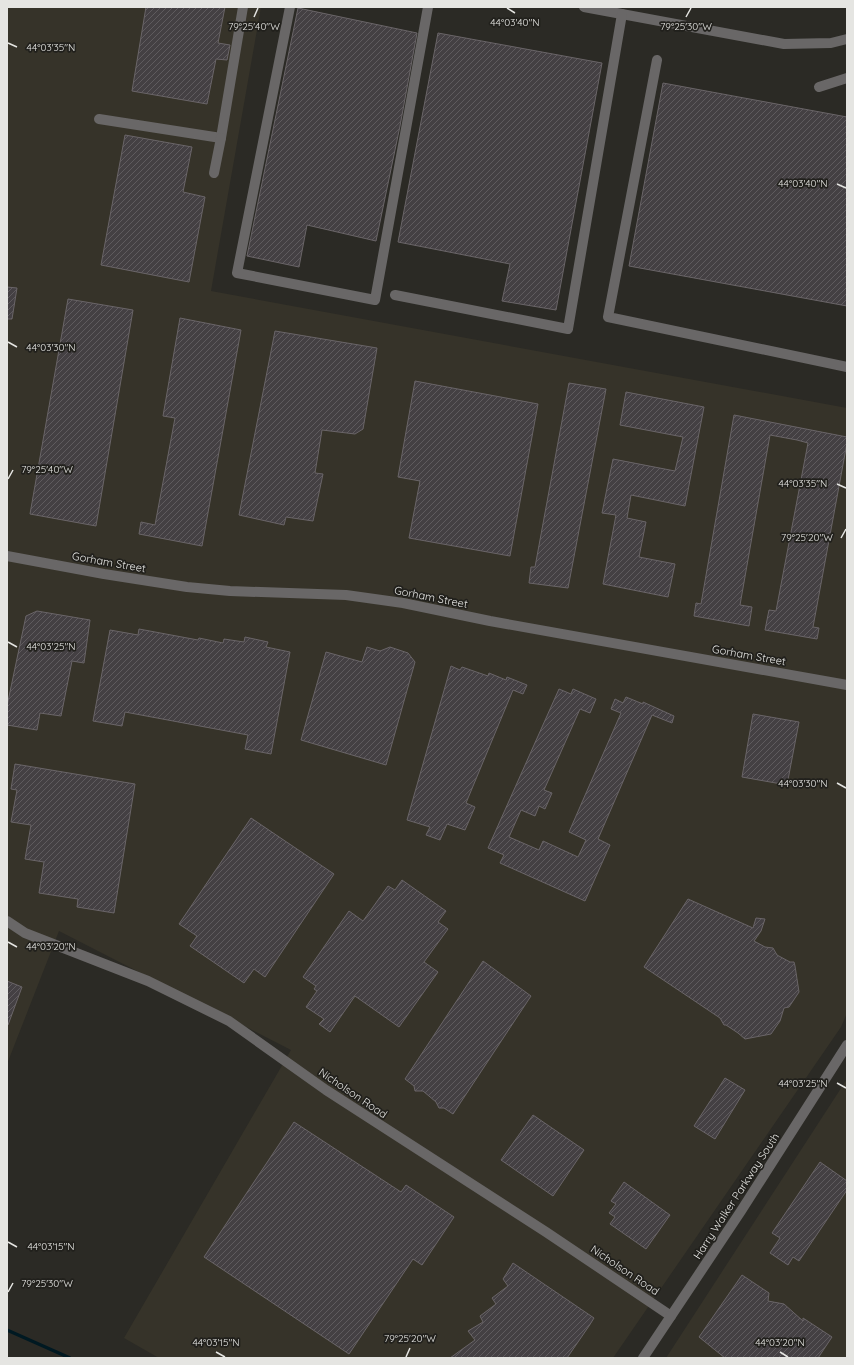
<svg xmlns="http://www.w3.org/2000/svg" width="854" height="1365" viewBox="0 0 854 1365" font-family="Quicksand,sans-serif">
	<style>
		.built { fill: #363329 }
		.lines { fill: none; stroke-linecap: round; stroke-linejoin: round }
		.stream { stroke: #001922; stroke-width: 3.5 }
		.building { fill: url(#building-hatch); stroke: #6a6568 }
		.minor { stroke: #696767; stroke-width: 10 }
		.ticks { fill: none; stroke: #e5e5e2; stroke-width: 1.5 }
		.labels { text-anchor: middle; dominant-baseline: central; stroke-width: 3.5; stroke-linejoin: round; paint-order: stroke }
		.street-label { font-size: 11px; fill: #e5e5e2; stroke: #21201c }
		.ticks-label { font-size: 10px; text-anchor: middle; fill: #e5e5e2; stroke: #21201c; stroke-width: 3.5; stroke-linejoin: round; paint-order: stroke }
	</style>
	<defs>
		<pattern id="building-hatch" width="6" height="6" patternUnits="userSpaceOnUse"><rect width="6" height="6" fill="#444043"/><path d="M-1 1l2-2M0 6l6-6M5 7l2-2" fill="none" stroke="#5f5b5e"/></pattern>
	</defs>
	<rect width="100%" height="100%" fill="#2b2a25"/>
	<g class="built">
		<path d="M7,7H261L211,291L847,408V1013L841,1027L613,1358H159L124,1338L291,1050L59,931L7,1064Z"/>
		<path d="M847,1079V1358H666Z"/>
	</g>
	<g class="lines">
		<path class="stream" d="M7,1330L70,1358"/>
	</g>
	<g class="building">
		<path d="M146,7H225L218,43L230,45L227,60L216,59L207,104L132,91Z"/>
		<path d="M298,8L417,33L400,126L376,241L307,225L299,267L247,256Z"/>
		<path d="M438,33L602,63L556,310L502,301L510,264L398,242Z"/>
		<path d="M663,83L847,117V306L629,266Z"/>
		<path d="M125,135L192,147L183,192L205,197L189,282L101,265Z"/>
		<path d="M7,287L17,288L12,319H7Z"/>
		<path d="M68,299L133,310L96,526L30,514Z"/>
		<path d="M180,318L241,330L202,546L139,534L141,522L155,525L175,418L163,416Z"/>
		<path d="M275,331L377,348L363,429L355,434L322,430L315,473L323,474L313,521L286,517L284,525L239,515Z"/>
		<path d="M415,381L538,404L510,556L409,538L420,481L398,477Z"/>
		<path d="M569,383L606,389L568,588L529,583L531,567H535Z"/>
		<path d="M626,392L704,407L685,506L631,495L627,518L646,522L639,557L675,564L668,597L603,584L616,515L602,513L613,459L675,471L683,437L620,425Z"/>
		<path d="M734,415L847,437V443L813,627L819,628L817,639L765,630L769,610L776,611L808,443L797,440L770,435L740,605L752,607L749,626L694,616L696,603L701,604Z"/>
		<path d="M37,611L90,620L84,663L72,661L61,716L40,713L37,730L7,725V706L26,616Z"/>
		<path d="M139,629L198,640L199,638L223,643L224,639L244,642L245,637L268,642L266,647L290,652L271,754L245,749L248,735L125,712L122,726L93,721L110,630L138,635Z"/>
		<path d="M367,647L380,651L390,647L408,653L415,662L386,765L301,740L326,652L362,662Z"/>
		<path d="M451,666L460,670L462,667L488,676L489,673L506,680L507,677L527,685L523,694L513,690L466,803L475,807L465,830L447,824L440,840L426,835L430,827L407,820Z"/>
		<path d="M559,689L571,694L573,689L596,699L590,713L580,709L544,790L552,793L545,809L539,806L535,816L521,810L509,837L539,850L543,841L578,857L586,840L569,832L621,713L611,709L615,699L623,703L626,697L643,704V702L674,716L672,723L652,715L598,839L610,845L585,901L500,863L504,855L488,848Z"/>
		<path d="M753,714L799,722L787,785L742,777Z"/>
		<path d="M15,764L135,784L114,913L77,907L78,899L39,893L44,862L25,859L31,825L11,822L17,790L11,789Z"/>
		<path d="M251,818L334,874L265,977L254,969L244,983L190,946L197,936L179,924Z"/>
		<path d="M402,880L446,911L438,922L448,929L424,962L438,972L399,1027L355,996L330,1032L319,1024L324,1019L306,1007L317,991L314,989L316,986L303,977L349,911L363,921L388,886L395,890Z"/>
		<path d="M688,899L753,928L756,918L765,919L761,931L754,941L765,947L773,948L777,955L790,962H794L795,966L799,992L789,1007L784,1008L780,1021L771,1034L745,1039L738,1033L726,1025H724L720,1018L644,967Z"/>
		<path d="M483,961L531,996L453,1114L444,1108H439L436,1102L423,1091H415L414,1086L405,1079Z"/>
		<path d="M7,981L22,987L8,1025H7Z"/>
		<path d="M725,1078L745,1090L715,1139L694,1126Z"/>
		<path d="M533,1115L584,1150L553,1196L501,1160Z"/>
		<path d="M294,1122L401,1192L406,1185L454,1217L422,1265L413,1259L349,1354L204,1257Z"/>
		<path d="M820,1162L847,1181V1190L799,1261L793,1257L788,1265L770,1253L780,1238L772,1233Z"/>
		<path d="M624,1182L670,1215L646,1249L610,1224L615,1217L609,1213L616,1204L611,1201Z"/>
		<path d="M513,1263L594,1318L589,1326L567,1358H450L475,1340L468,1331L483,1322L480,1316L496,1304L492,1298L508,1286L503,1279Z"/>
		<path d="M742,1275L769,1293L768,1301L784,1304L803,1321V1318L832,1337L818,1358H725L699,1337Z"/>
	</g>
	<g class="lines">
		<g class="minor">
			<path d="M290,7L237,273L375,300L428,7"/>
			<path d="M584,7L784,44L831,43L847,39"/>
			<path d="M657,60L608,317L847,367"/>
			<path d="M819,87L847,78"/>
			<path d="M99,119L221,138L243,7"/>
			<path d="M214,173L221,138"/>
			<path d="M395,295L568,329L622,14"/>
			<path d="M7,556L104,574L187,587L230,591L346,595L403,603L490,621L847,685"/>
			<path d="M7,921L25,933L148,981L229,1021L326,1090L546,1232L671,1316"/>
			<path d="M643,1358L741,1211L847,1045"/>
		</g>
	</g>
	<path class="ticks" d="M507,8L515,13M254,17L258,8M686,17L691,8M8,43L17,47M837,184L846,188M8,342L17,347M8,479L13,470M837,484L846,488M841,538L846,529M8,642L17,647M837,783L846,788M8,942L17,947M837,1083L846,1088M8,1242L17,1247M8,1292L13,1283M216,1352L225,1357M780,1352L788,1357M406,1357L410,1348"/>
	<g class="labels">
		<g class="street-label">
			<text transform="translate(109 562) rotate(10)">Gorham Street</text>
			<text transform="translate(431 597) rotate(11)">Gorham Street</text>
			<text transform="translate(749 655) rotate(10)">Gorham Street</text>
			<text transform="translate(353 1093) rotate(34)">Nicholson Road</text>
			<text transform="translate(736 1196) rotate(-57)">Harry Walker Parkway South</text>
			<text transform="translate(625 1270) rotate(34)">Nicholson Road</text>
		</g>
	</g>
	<g class="ticks-label">
		<text x="515" y="26">44°03'40"N</text>
		<text x="686" y="30">79°25'30"W</text>
		<text x="254" y="30">79°25'40"W</text>
		<text x="51" y="51">44°03'35"N</text>
		<text x="803" y="187">44°03'40"N</text>
		<text x="51" y="351">44°03'30"N</text>
		<text x="47" y="473">79°25'40"W</text>
		<text x="803" y="487">44°03'35"N</text>
		<text x="807" y="541">79°25'20"W</text>
		<text x="51" y="650">44°03'25"N</text>
		<text x="803" y="787">44°03'30"N</text>
		<text x="51" y="950">44°03'20"N</text>
		<text x="803" y="1087">44°03'25"N</text>
		<text x="51" y="1250">44°03'15"N</text>
		<text x="47" y="1287">79°25'30"W</text>
		<text x="410" y="1342">79°25'20"W</text>
		<text x="216" y="1346">44°03'15"N</text>
		<text x="780" y="1346">44°03'20"N</text>
	</g>
	<rect width="854" height="1365" fill="none" stroke="#e5e5e2" stroke-width="16"/>
</svg>
